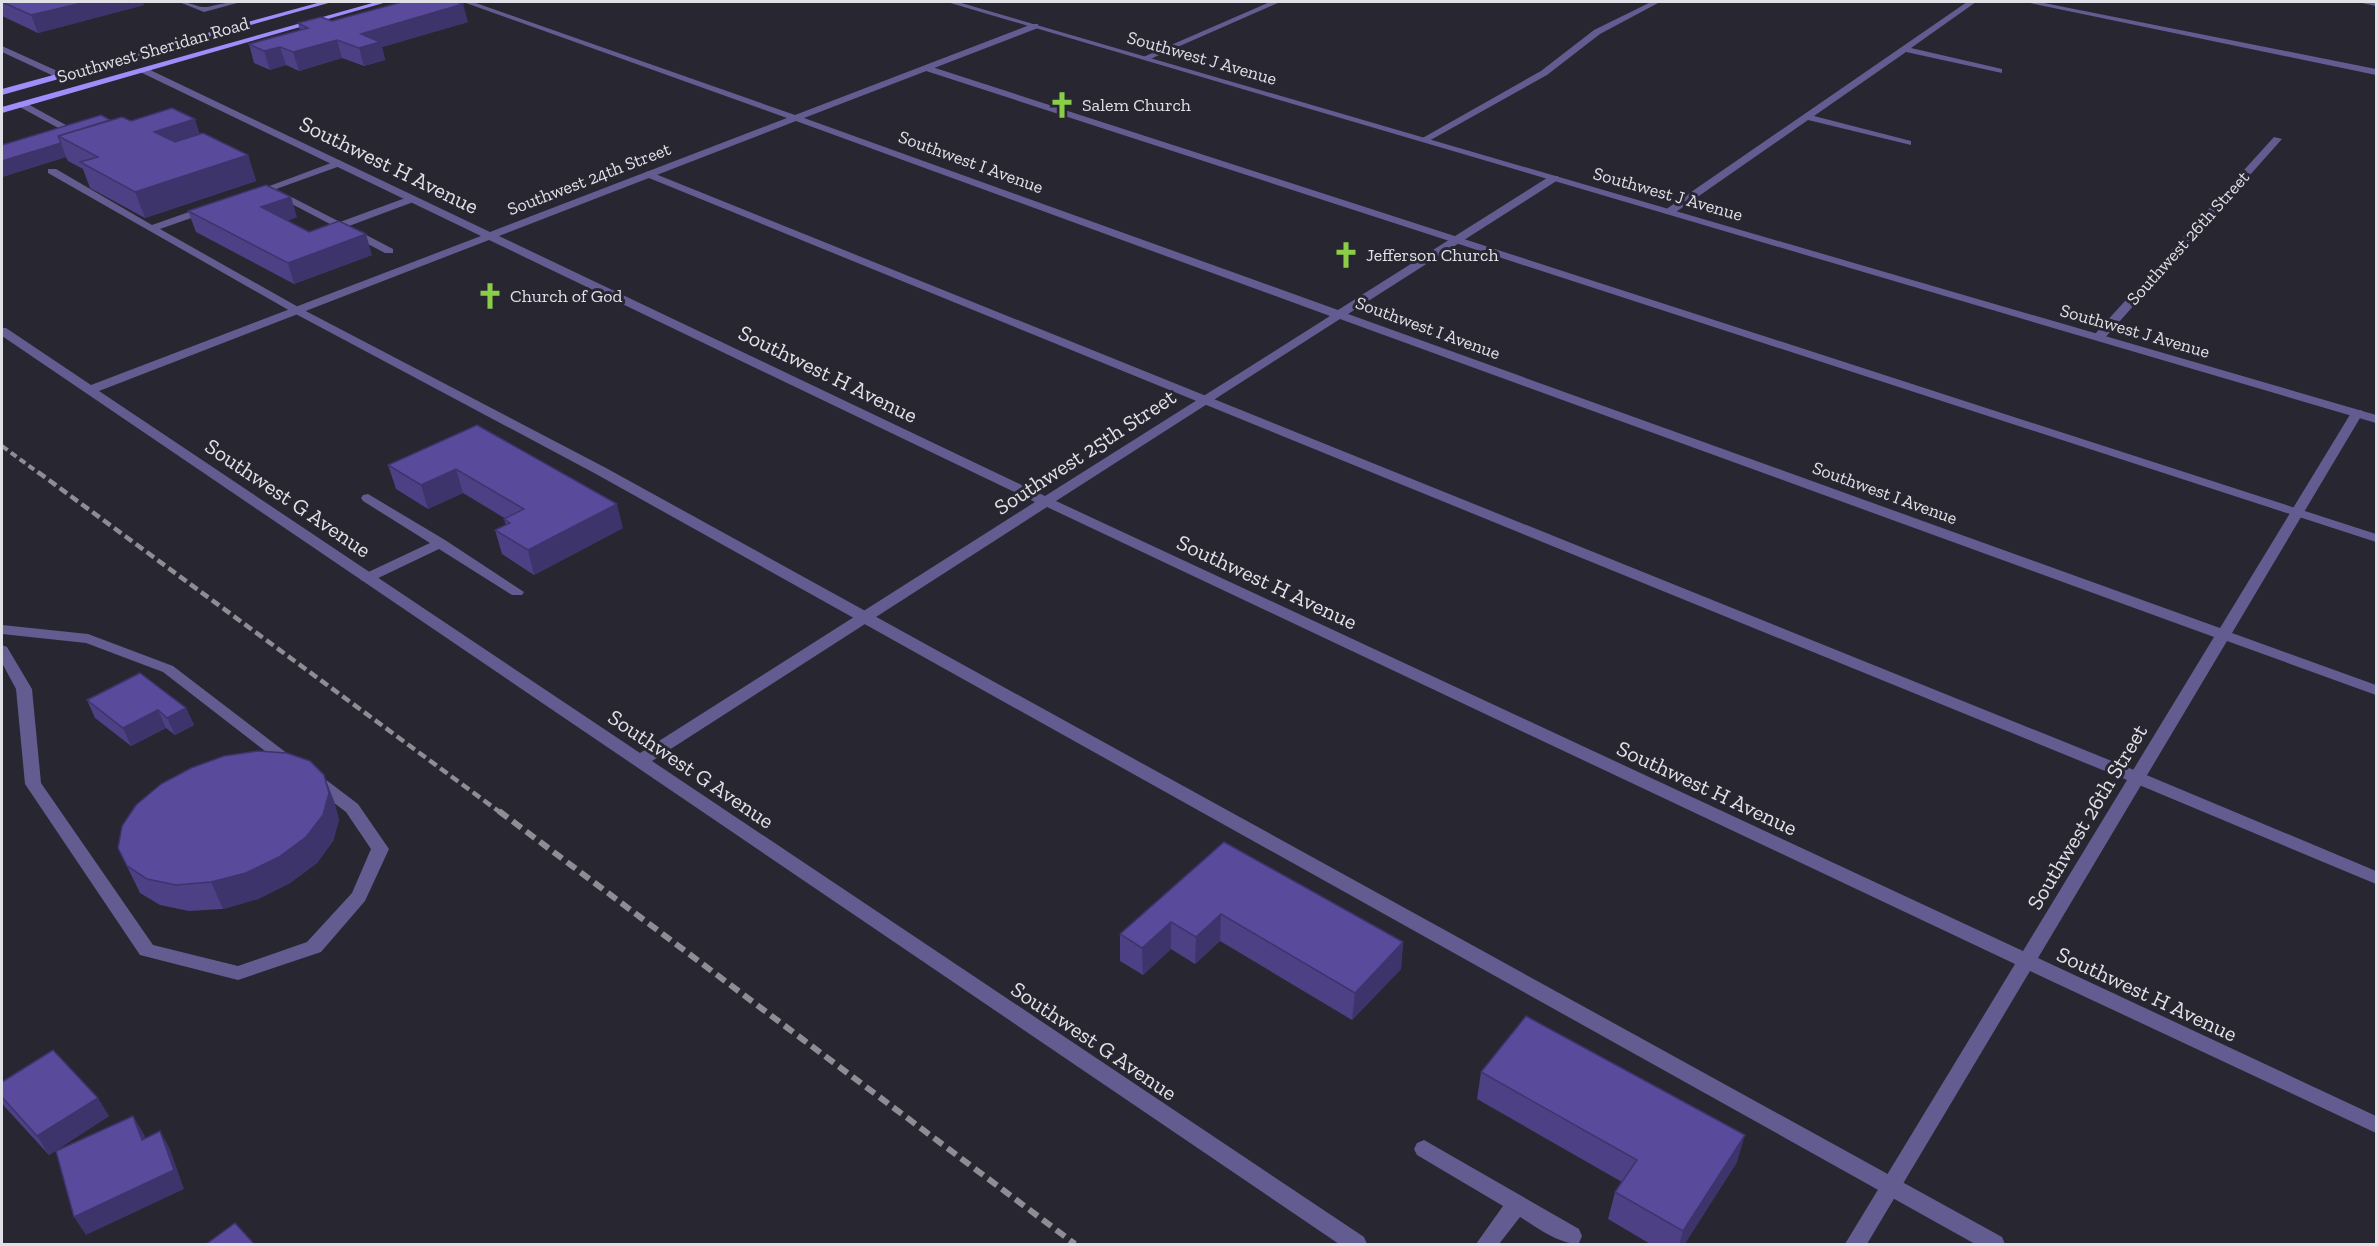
<svg xmlns="http://www.w3.org/2000/svg" width="2378" height="1246" viewBox="0 0 2378 1246" font-family="'Zilla Slab',serif">
	<style>
		.lines { fill: none; stroke-linecap: round; stroke-linejoin: round }
		.service { fill: #635c91; fill-rule: evenodd }
		.minor { fill: #635c91; fill-rule: evenodd }
		.tertiary { fill: #635c91; fill-rule: evenodd }
		.primary { fill: #9f8dfc; fill-rule: evenodd }
		.rail-far2 { stroke: #8d8d96; stroke-width: 4; stroke-dasharray: 7 4; stroke-linecap: butt }
		.rail-far1 { stroke: #8d8d96; stroke-width: 4.5; stroke-dasharray: 9 4.5; stroke-linecap: butt }
		.rail { stroke: #8d8d96; stroke-width: 6; stroke-dasharray: 11 6; stroke-linecap: butt }
		.wall { fill: #4d4085 }
		.shaded-wall { fill: #3e346c }
		.building { fill: #594a9b; stroke: #3e346c; stroke-width: 1.5 }
		.labels { text-anchor: middle; dominant-baseline: central; stroke-width: 6; stroke-linejoin: round; paint-order: stroke }
		.far-street-label { font-size: 18px; fill: #e0e0e7; stroke: #272631 }
		.far-poi-label { font-size: 18px; fill: #e0e0e7; stroke: #272631; text-anchor: start }
		.street-label { font-size: 22px; fill: #e0e0e7; stroke: #272631 }
	</style>
	<rect width="100%" height="100%" fill="#272631"/>
	<g class="lines">
		<g class="service">
			<path d="M179,2C189,1 198,8 207,7C219,5 229,1 241,2L204,12Z"/>
			<path d="M2,46L64,74L66,76L58,78L2,52Z"/>
			<path d="M923,66H929L2376,534V542L923,70Z"/>
			<path d="M18,102H24L75,130L62,136H56V132L62,130L18,106Z"/>
			<path d="M339,160L344,163L343,165L276,189L340,222L408,197H416V201L349,226L393,249V253H385L269,192L253,197L248,194Z"/>
			<path d="M48,169H56L152,225L203,207H211V211L160,229L300,308L606,468L2002,1237L2005,1244H1975L596,474L292,312L48,173Z"/>
			<path d="M648,171L2144,774L2376,871V884L2132,782L644,176L643,174Z"/>
			<path d="M368,494L445,540L524,592L522,595H512L439,549L372,581H362L360,578L362,575L430,543L363,501L361,498L363,495Z"/>
			<path d="M2,625L88,634L173,666L301,764L299,768H287L163,672L86,643L2,634Z"/>
			<path d="M2,645L7,647L32,689L41,783L153,945L238,966L307,942L352,893L371,849L346,812L309,784L307,780L309,776H321L358,804L389,849L365,901L321,952L238,980L140,955L25,784L16,689L2,663Z"/>
			<path d="M1424,1140L1579,1229L1582,1236L1579,1243C1561,1246 1535,1226 1520,1217L1499,1244H1476L1503,1206L1417,1155L1414,1149L1417,1143Z"/>
		</g>
		<g class="minor">
			<path d="M463,2H473L795,115L1032,24H1038V28L804,118L1338,310L1550,176H1558V180L1348,314L2220,628L2351,413L2353,410H2361L2363,413L2232,633L2376,685V695L2227,641L2038,958L2376,1116V1133L2030,971L1867,1244H1845L2015,964L1047,507L652,761L1364,1237L1367,1244H1339L2,336V328H6L91,385L481,236L140,72V68H146L490,232L787,118ZM796,121L1330,316L1045,496L499,236ZM489,240L1035,502L640,753L99,391ZM1340,319L2214,637L2023,951L1056,501Z"/>
			<path d="M1270,2H1280L1148,60L1141,58Z"/>
			<path d="M1651,2H1660L1600,34L1547,75L1427,142L1419,140L1541,71L1594,30Z"/>
			<path d="M1967,2H1976L1911,48L2002,69V73L1906,52L1814,116L1911,141V145L1808,120L1673,214H1665V210Z"/>
			<path d="M2025,2H2039L2376,69V75Z"/>
			<path d="M2357,2H2376V6Z"/>
			<path d="M2274,137L2282,139L2103,340H2095V334Z"/>
		</g>
		<path class="tertiary" d="M947,2H958L2376,415V423Z"/>
		<g class="primary">
			<path d="M321,2H332L2,95V89Z"/>
			<path d="M376,2H387L2,113V107Z"/>
		</g>
		<path class="rail-far2" d="M2,446L40,474"/>
		<path class="rail-far1" d="M38,472L501,813"/>
		<path class="rail" d="M499,811L1075,1244"/>
	</g>
	<g class="wall">
		<path d="M2,2L144,5L38,33L2,16Z"/>
		<path d="M332,21L468,22L382,47L385,60L364,66L342,58L299,71L286,65L270,70L254,63L249,44L300,30L298,23Z"/>
		<path d="M110,120L131,121L200,134L248,155L256,181L145,218L90,188L83,169L68,161L66,157L2,177V145Z"/>
		<path d="M188,211L297,217L287,221L309,232L372,255L294,284L196,232Z"/>
		<path d="M477,425L623,528L534,575L502,554L495,530L506,525L504,519H506L463,493L428,509L396,489L388,465Z"/>
		<path d="M87,700L186,708L194,725L175,735L166,728L131,746L95,718Z"/>
		<path d="M334,801L339,820L333,841L317,863L290,883L258,899L223,909L189,911L160,905L140,893L118,848Z"/>
		<path d="M1224,842L1403,942L1401,969L1352,1020L1220,941L1195,964L1171,949L1143,975L1120,961V934Z"/>
		<path d="M1481,1072L1737,1162L1684,1245H1652L1608,1219L1615,1192L1622,1182L1477,1099Z"/>
		<path d="M2,1082L109,1116L49,1155L4,1106L2,1101Z"/>
	</g>
	<g class="shaded-wall">
		<path d="M86,2H143L144,5L38,33L31,15Z"/>
		<path d="M463,4L468,22L382,47L385,60L364,66L359,48L361,34Z"/>
		<path d="M337,40L342,58L299,71L293,52Z"/>
		<path d="M280,47L286,65L270,70L264,51Z"/>
		<path d="M195,119L203,144L163,157L154,132Z"/>
		<path d="M61,143L66,157L2,177V161Z"/>
		<path d="M248,155L256,181L145,218L135,192Z"/>
		<path d="M291,197L297,217L267,228L261,207Z"/>
		<path d="M366,234L372,255L294,284L288,263Z"/>
		<path d="M456,469L463,493L428,509L421,485Z"/>
		<path d="M617,504L623,528L534,575L528,550Z"/>
		<path d="M186,708L194,725L175,735L167,718Z"/>
		<path d="M158,710L166,728L131,746L123,728Z"/>
		<path d="M324,775L334,801L339,820L333,841L317,863L290,883L258,899L223,909L211,882Z"/>
		<path d="M1221,914L1220,941L1195,964L1196,937Z"/>
		<path d="M1171,922V949L1143,975L1142,948Z"/>
		<path d="M1403,942L1401,969L1352,1020L1355,993Z"/>
		<path d="M98,1098L109,1116L49,1155L37,1136Z"/>
		<path d="M133,1116L144,1134L152,1158L142,1140Z"/>
		<path d="M160,1131L170,1149L184,1189L86,1235L74,1217Z"/>
		<path d="M1745,1135L1737,1162L1684,1245H1679L1683,1231Z"/>
	</g>
	<g class="building">
		<path d="M2,2H86L31,15Z"/>
		<path d="M402,2H456L463,4L361,34L380,42L359,48L337,40L293,52L280,47L264,51L249,44L308,28L298,23L321,17L332,21Z"/>
		<path d="M172,108L195,119L154,132L175,142L203,133L248,155L135,192L80,162L98,157L58,136L122,117L131,121Z"/>
		<path d="M101,115L110,120L58,136L61,143L2,161V145Z"/>
		<path d="M266,185L291,197L261,207L309,232L339,221L366,234L288,263L188,211Z"/>
		<path d="M477,425L617,504L528,550L495,530L510,523L504,519L524,509L456,469L421,485L388,465Z"/>
		<path d="M140,673L186,708L167,718L158,710L123,728L87,700Z"/>
		<path d="M257,751L287,753L310,761L324,775L329,793L323,815L306,837L279,857L246,873L211,882L176,885L147,879L127,866L118,848L122,826L136,805L161,784L191,768L224,756Z"/>
		<path d="M1224,842L1403,942L1355,993L1221,914L1196,937L1171,922L1142,948L1120,934Z"/>
		<path d="M1526,1016L1745,1135L1683,1231L1615,1192L1637,1160L1481,1072Z"/>
		<path d="M53,1050L98,1098L37,1136L2,1097V1082Z"/>
		<path d="M133,1116L142,1140L160,1131L174,1170L74,1217L56,1151Z"/>
		<path d="M235,1223L255,1245H205Z"/>
	</g>
	<defs>
		<symbol id="church-bare" viewBox="-9 -9 18 18"><path d="M-1.2-6h2.4v3.5h3.3v2.4h-3.3V6h-2.4V-.1h-3.3v-2.4h3.3Z" fill="#8ace48" stroke="#272631" stroke-width="2.5" paint-order="stroke"/></symbol>
	</defs>
	<g fill-rule="evenodd">
		<use href="#church-bare" x="1043" y="86" width="38" height="38"/>
		<use href="#church-bare" x="1327" y="236" width="38" height="38"/>
		<use href="#church-bare" x="471" y="277" width="38" height="38"/>
	</g>
	<g class="labels">
		<g class="far-street-label">
			<text transform="translate(153 50) rotate(-16)">Southwest Sheridan Road</text>
			<text transform="translate(1202 58) rotate(16)">Southwest J Avenue</text>
			<text transform="translate(971 162) rotate(20)">Southwest I Avenue</text>
			<text transform="translate(589 179) rotate(-21)">Southwest 24th Street</text>
			<text transform="translate(1668 194) rotate(16)">Southwest J Avenue</text>
			<text transform="translate(2188 238) rotate(-48)">Southwest 26th Street</text>
			<text transform="translate(1428 328) rotate(20)">Southwest I Avenue</text>
			<text transform="translate(2135 331) rotate(16)">Southwest J Avenue</text>
			<text transform="translate(1885 493) rotate(20)">Southwest I Avenue</text>
		</g>
		<g class="far-poi-label">
			<text x="1082" y="105">Salem Church</text>
			<text x="1366" y="255">Jefferson Church</text>
			<text x="510" y="296">Church of God</text>
		</g>
		<g class="street-label">
			<text transform="translate(389 165) rotate(26)">Southwest H Avenue</text>
			<text transform="translate(828 374) rotate(26)">Southwest H Avenue</text>
			<text transform="translate(1085 452) rotate(-33)">Southwest 25th Street</text>
			<text transform="translate(288 498) rotate(34)">Southwest G Avenue</text>
			<text transform="translate(1267 582) rotate(25)">Southwest H Avenue</text>
			<text transform="translate(691 769) rotate(34)">Southwest G Avenue</text>
			<text transform="translate(1707 788) rotate(25)">Southwest H Avenue</text>
			<text transform="translate(2087 817) rotate(-59)">Southwest 26th Street</text>
			<text transform="translate(2147 994) rotate(25)">Southwest H Avenue</text>
			<text transform="translate(1094 1041) rotate(34)">Southwest G Avenue</text>
		</g>
	</g>
	<rect width="2378" height="1246" fill="none" stroke="#e0e0e7" stroke-width="6"/>
</svg>
